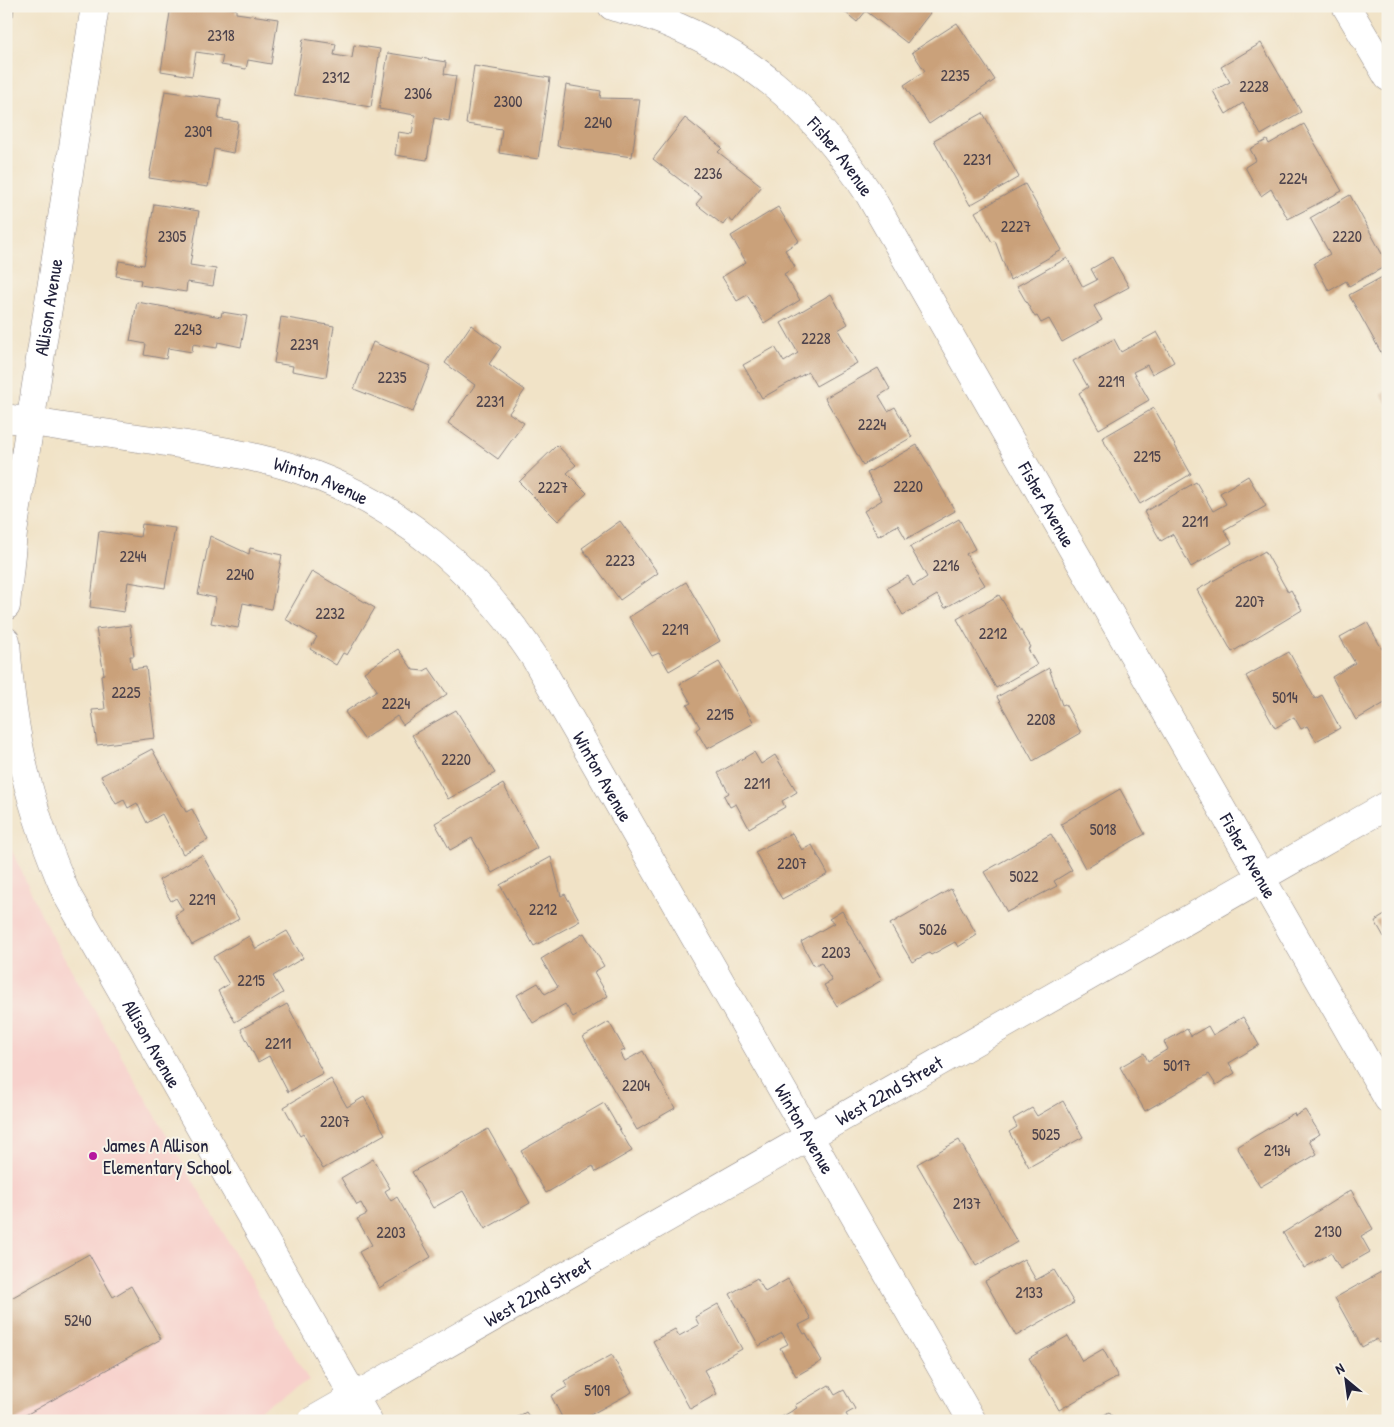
<svg xmlns="http://www.w3.org/2000/svg" width="1394" height="1427" viewBox="0 0 1394 1427" font-family="'Patrick Hand',sans-serif">
	<style>
		.built { fill: #f7d0cb }
		.building { fill: #caa17a }
		.lines { fill: none; stroke-linecap: round; stroke-linejoin: round }
		.minor-casing { stroke: #8a8281; stroke-width: 29 }
		.minor { stroke: #fff; stroke-width: 28 }
		.poi-dot { fill: #b5179e; stroke: #f7f3e8; stroke-width: 2 }
		.labels { text-anchor: middle; dominant-baseline: central; stroke-width: 4; stroke-linejoin: round; paint-order: stroke }
		.number-label { font-size: 16px; fill: #4c424b }
		.street-label { font-size: 19px; fill: #22223b; stroke: #f7f3e8 }
		.poi-label { font-size: 19px; fill: #22223b; stroke: #f7f3e8; text-anchor: start }
	</style>
	<rect width="100%" height="100%" fill="#f7f3e8"/>
	<filter id="ink" filterUnits="userSpaceOnUse"><feTurbulence type="fractalNoise" baseFrequency=".02" numOctaves="2"/><feDisplacementMap in="SourceGraphic" scale="10" xChannelSelector="R" yChannelSelector="G"/><feConvolveMatrix kernelMatrix="1 2 1 2 8 2 1 2 1" color-interpolation-filters="sRGB"/></filter>
	<filter id="wash" filterUnits="userSpaceOnUse"><feTurbulence type="fractalNoise" baseFrequency=".0096" numOctaves="4" result="noise"/><feDisplacementMap in="SourceGraphic" scale="20" xChannelSelector="R" yChannelSelector="G"/><feGaussianBlur stdDeviation="1.12" result="paint"/><feColorMatrix in="noise" values="0 0 0 0 0 0 0 0 0 0 0 0 0 0 0 0 0 1.4 0 .05"/><feComposite in="paint" operator="in"/></filter>
	<g filter="url(#wash)">
		<rect width="100%" height="100%" fill="#f1e3c7"/>
		<path class="built" d="M6,838L49,931L309,1381L240,1421H6Z"/>
		<g id="blocks">
			<g class="building">
				<path d="M6,6H14L13,16L6,15Z"/>
				<path d="M171,6H216L236,9V13L278,19L271,64L248,60L246,69L221,65L223,56L196,52L192,76L161,71Z"/>
				<path d="M838,6H921L930,13L907,43L866,11L857,22Z"/>
				<path d="M957,23L995,80L929,124L904,85L925,71L912,52Z"/>
				<path d="M303,39L336,44L334,55L352,58L354,45L380,49L371,107L294,95Z"/>
				<path d="M1261,43L1301,112L1261,135L1243,103L1226,114L1213,91L1230,82L1221,67Z"/>
				<path d="M388,53L446,62L444,74L456,76L449,121L434,118L427,160L395,155L398,132L412,134L415,115L379,109Z"/>
				<path d="M474,66L550,78L538,159L499,153L502,129L466,124Z"/>
				<path d="M566,85L601,91L600,98L640,99L632,157L557,146Z"/>
				<path d="M165,91L221,99L218,119L238,122L233,153L214,149L208,187L149,178Z"/>
				<path d="M983,113L1019,177L970,205L934,140Z"/>
				<path d="M685,118L722,148L718,152L762,186L733,222L728,218L723,225L696,204L702,197L653,159Z"/>
				<path d="M1304,124L1342,191L1288,219L1271,189L1261,196L1245,167L1256,160L1250,149L1267,140L1269,144Z"/>
				<path d="M1025,184L1062,250L1010,280L995,241L992,242L975,212Z"/>
				<path d="M1350,195L1388,265L1349,286L1346,281L1329,291L1314,263L1330,254L1310,218Z"/>
				<path d="M154,204L199,211L190,265L216,269L213,286L187,282L186,292L140,285L141,280L116,276L119,261L144,265Z"/>
				<path d="M778,207L799,241L785,250L795,267L784,274L800,300L764,323L747,295L737,301L722,277L746,262L731,236Z"/>
				<path d="M1112,257L1129,287L1094,306L1102,320L1062,342L1049,319L1041,323L1037,316L1035,317L1017,286L1067,258L1083,287L1097,280L1091,269Z"/>
				<path d="M1388,274V365L1349,295Z"/>
				<path d="M831,294L848,324L838,330L857,363L816,386L808,372L762,398L743,365L775,347L784,362L798,353L781,323Z"/>
				<path d="M137,302L221,317L222,312L247,316L241,347L218,342L217,348L193,344L192,352L168,348L166,359L144,355L146,344L130,341Z"/>
				<path d="M281,317L334,326L326,377L292,371L293,366L274,363Z"/>
				<path d="M471,325L501,347L489,364L525,390L509,413L524,423L498,459L448,423L475,385L445,363Z"/>
				<path d="M1157,332L1174,362L1152,374L1147,365L1133,372L1149,400L1099,429L1079,393L1088,387L1073,361L1114,339L1121,352Z"/>
				<path d="M373,342L431,366L413,412L354,389Z"/>
				<path d="M878,368L890,389L879,396L888,411L895,407L912,437L863,465L825,398Z"/>
				<path d="M1388,390V405L1381,394Z"/>
				<path d="M1154,408L1191,474L1140,504L1102,438Z"/>
				<path d="M557,445L576,465L567,473L587,493L558,521L519,482Z"/>
				<path d="M917,445L955,511L906,539L898,525L878,536L864,511L882,500L867,473Z"/>
				<path d="M1248,476L1266,506L1224,530L1232,543L1191,567L1173,534L1161,541L1144,512L1196,482L1213,511L1226,504L1220,493Z"/>
				<path d="M959,519L975,549L966,554L985,585L945,608L937,595L903,615L887,588L908,576L913,586L927,577L910,547Z"/>
				<path d="M620,521L658,573L620,600L582,548Z"/>
				<path d="M142,524L175,528L165,588L128,582L124,612L90,607L99,531L140,537Z"/>
				<path d="M210,536L249,554L250,548L282,555L271,609L243,603L238,628L211,623L216,598L198,594Z"/>
				<path d="M1265,551L1288,592L1291,590L1302,610L1232,652L1197,590Z"/>
				<path d="M312,571L375,608L347,655L343,653L336,665L310,649L317,637L285,619Z"/>
				<path d="M686,582L720,641L669,671L659,653L652,656L629,617Z"/>
				<path d="M999,595L1031,647L1028,649L1037,665L996,688L957,619Z"/>
				<path d="M1367,622L1382,649L1388,648V701L1356,720L1332,677L1355,663L1340,637Z"/>
				<path d="M130,625L134,656H130L132,669L146,667L155,738L97,745L92,710L105,709L101,675L104,674L96,629Z"/>
				<path d="M398,649L413,670L424,671L429,668L447,694L403,725L397,716L364,739L345,712L377,690L364,672Z"/>
				<path d="M1289,652L1315,699L1322,695L1340,728L1316,741L1307,726L1301,729L1294,717L1275,728L1246,676Z"/>
				<path d="M719,662L754,723L707,749L696,730L700,727L687,705L691,703L680,684Z"/>
				<path d="M1049,668L1062,705L1065,704L1081,733L1033,761L997,697Z"/>
				<path d="M456,710L495,773L448,799L412,735Z"/>
				<path d="M152,749L186,812L192,809L208,840L183,854L162,814L147,823L137,803L128,808L124,800L116,804L101,776Z"/>
				<path d="M754,752L761,764L775,755L797,792L782,801L785,807L749,828L736,804L730,807L724,796L729,793L718,773Z"/>
				<path d="M503,784L537,848L492,873L472,838L450,850L435,823Z"/>
				<path d="M1120,789L1145,834L1085,868L1061,824Z"/>
				<path d="M792,833L802,850L812,845L828,874L782,899L755,852Z"/>
				<path d="M1051,834L1072,870L1054,881L1057,886L1007,912L984,872Z"/>
				<path d="M202,855L239,919L192,945L175,915L183,910L176,898L171,901L159,880Z"/>
				<path d="M551,857L561,896L565,894L580,921L534,946L500,885Z"/>
				<path d="M951,889L977,935L958,947L955,942L931,955L929,953L912,962L890,924Z"/>
				<path d="M842,911L882,980L837,1006L824,985L832,981L821,962L814,966L801,942L834,923L829,919Z"/>
				<path d="M1388,913V944L1375,921Z"/>
				<path d="M287,931L303,958L273,976L283,993L235,1022L218,991L229,984L213,957L249,936L256,949Z"/>
				<path d="M584,933L604,966L594,972L608,996L573,1017L565,1004L533,1023L517,995L538,983L545,994L558,987L541,959Z"/>
				<path d="M287,1004L323,1073L288,1092L269,1056L258,1062L241,1029Z"/>
				<path d="M1243,1017L1259,1045L1229,1063L1235,1073L1216,1085L1209,1074L1145,1111L1120,1067L1144,1053L1148,1061L1168,1049L1164,1042L1187,1029L1191,1036L1208,1026L1213,1035Z"/>
				<path d="M609,1022L625,1050L620,1052L625,1061L643,1051L675,1108L637,1130L583,1037Z"/>
				<path d="M331,1079L347,1107L364,1097L385,1134L323,1169L303,1134L300,1136L284,1107Z"/>
				<path d="M1063,1101L1083,1137L1029,1167L1009,1132L1017,1127L1013,1119L1032,1108L1037,1116Z"/>
				<path d="M604,1103L632,1151L596,1172L593,1166L546,1193L521,1151Z"/>
				<path d="M1305,1110L1320,1134L1309,1140L1317,1154L1260,1187L1237,1147L1294,1113L1295,1116Z"/>
				<path d="M488,1129L530,1203L485,1229L463,1191L433,1208L412,1172Z"/>
				<path d="M959,1140L1017,1242L976,1266L917,1164Z"/>
				<path d="M373,1159L390,1188L385,1191L391,1201L397,1197L431,1257L379,1288L359,1252L372,1245L357,1219L367,1214L361,1203L357,1205L341,1178Z"/>
				<path d="M1351,1190L1373,1229L1361,1236L1370,1252L1340,1269L1331,1253L1304,1268L1283,1233Z"/>
				<path d="M89,1254L113,1297L131,1286L161,1339L15,1421H6V1301Z"/>
				<path d="M1024,1259L1036,1280L1054,1270L1074,1303L1016,1336L985,1281Z"/>
				<path d="M1388,1268V1338L1379,1343L1377,1339L1362,1347L1335,1298Z"/>
				<path d="M757,1278L765,1292L788,1279L811,1319L799,1325L804,1334L806,1333L822,1361L796,1376L780,1348L788,1344L782,1333L759,1346L730,1294Z"/>
				<path d="M718,1304L742,1349L704,1370L717,1394L690,1409L653,1341L675,1329L679,1336L699,1325L695,1317Z"/>
				<path d="M1068,1336L1082,1361L1103,1349L1118,1377L1059,1410L1029,1358Z"/>
				<path d="M612,1355L632,1392L579,1421H564L551,1396L567,1387L564,1381Z"/>
				<path d="M829,1385L835,1395L844,1390L855,1409L846,1414L850,1421H775L797,1408L795,1405Z"/>
				<path d="M526,1412L532,1421H511Z"/>
				<path d="M1109,1412L1115,1421H1094Z"/>
			</g>
		</g>
	</g>
	<g filter="url(#ink)">
		<use href="#blocks" fill-opacity="0" stroke="#8a8281" stroke-width="1"/>
		<g class="lines">
			<defs>
				<g id="minor">
					<path id="s1" d="M612,6C623,10 634,11 645,14C748,51 810,104 869,194L1388,1099"/>
					<path d="M1346,6L1388,77"/>
					<path id="s2" d="M6,418C57,426 108,434 160,441C207,448 255,455 300,470C399,503 478,572 535,658L972,1421"/>
					<path id="s3" d="M6,606L13,533L95,6"/>
					<path id="s4" d="M6,641C12,736 29,808 67,895L368,1421"/>
					<path id="s5" d="M312,1421L1388,805"/>
				</g>
			</defs>
			<use href="#minor" class="minor-casing"/>
			<use href="#minor" class="minor"/>
		</g>
	</g>
	<circle class="poi-dot" cx="93" cy="1156" r="5"/>
	<g class="labels">
		<g class="number-label">
			<text x="221" y="35">2318</text>
			<text x="955" y="75">2235</text>
			<text x="336" y="77">2312</text>
			<text x="1254" y="86">2228</text>
			<text x="418" y="93">2306</text>
			<text x="508" y="101">2300</text>
			<text x="598" y="122">2240</text>
			<text x="198" y="131">2309</text>
			<text x="977" y="159">2231</text>
			<text x="708" y="173">2236</text>
			<text x="1293" y="178">2224</text>
			<text x="1016" y="226">2227</text>
			<text x="172" y="236">2305</text>
			<text x="1347" y="236">2220</text>
			<text x="188" y="329">2243</text>
			<text x="816" y="338">2228</text>
			<text x="304" y="344">2239</text>
			<text x="392" y="377">2235</text>
			<text x="1111" y="381">2219</text>
			<text x="490" y="401">2231</text>
			<text x="872" y="424">2224</text>
			<text x="1147" y="456">2215</text>
			<text x="908" y="486">2220</text>
			<text x="553" y="487">2227</text>
			<text x="1195" y="521">2211</text>
			<text x="133" y="556">2244</text>
			<text x="620" y="560">2223</text>
			<text x="946" y="565">2216</text>
			<text x="240" y="574">2240</text>
			<text x="1250" y="601">2207</text>
			<text x="330" y="613">2232</text>
			<text x="675" y="629">2219</text>
			<text x="993" y="633">2212</text>
			<text x="126" y="692">2225</text>
			<text x="1285" y="697">5014</text>
			<text x="396" y="703">2224</text>
			<text x="720" y="714">2215</text>
			<text x="1041" y="719">2208</text>
			<text x="456" y="759">2220</text>
			<text x="757" y="783">2211</text>
			<text x="1103" y="829">5018</text>
			<text x="792" y="863">2207</text>
			<text x="1024" y="876">5022</text>
			<text x="202" y="899">2219</text>
			<text x="543" y="909">2212</text>
			<text x="933" y="929">5026</text>
			<text x="836" y="952">2203</text>
			<text x="251" y="980">2215</text>
			<text x="278" y="1043">2211</text>
			<text x="1177" y="1065">5017</text>
			<text x="636" y="1085">2204</text>
			<text x="335" y="1121">2207</text>
			<text x="1046" y="1134">5025</text>
			<text x="1277" y="1150">2134</text>
			<text x="967" y="1203">2137</text>
			<text x="1328" y="1231">2130</text>
			<text x="391" y="1232">2203</text>
			<text x="1029" y="1292">2133</text>
			<text x="78" y="1320">5240</text>
			<text x="597" y="1390">5109</text>
		</g>
		<g class="street-label">
			<text stroke="none"><textPath href="#s1" startOffset="280">Fisher Avenue</textPath></text>
			<text stroke="none"><textPath href="#s3" startOffset="302">Allison Avenue</textPath></text>
			<text stroke="none"><textPath href="#s2" startOffset="322">Winton Avenue</textPath></text>
			<text stroke="none"><textPath href="#s1" startOffset="685">Fisher Avenue</textPath></text>
			<text stroke="none"><textPath href="#s2" startOffset="742">Winton Avenue</textPath></text>
			<text stroke="none"><textPath href="#s1" startOffset="1090">Fisher Avenue</textPath></text>
			<text stroke="none"><textPath href="#s4" startOffset="434">Allison Avenue</textPath></text>
			<text stroke="none"><textPath href="#s5" startOffset="665">West 22nd Street</textPath></text>
			<text stroke="none"><textPath href="#s2" startOffset="1148">Winton Avenue</textPath></text>
			<text stroke="none"><textPath href="#s5" startOffset="260">West 22nd Street</textPath></text>
		</g>
		<g class="poi-label">
			<text x="103" y="1145">James A Allison<tspan x="103" dy="22">Elementary School</tspan></text>
		</g>
	</g>
	<rect width="1394" height="1427" fill="none" stroke="#f7f3e8" stroke-width="25"/>
	<g transform="translate(1346 1380) rotate(331)" stroke="#f7f3e8" stroke-width="4" paint-order="stroke">
	<path d="M0-4L9 19L0 12L-9 19Z" fill="#22223b"/>
	<text y="-8" font-size="14" font-weight="bold" text-anchor="middle" fill="#22223b">N</text>
	</g>
</svg>
